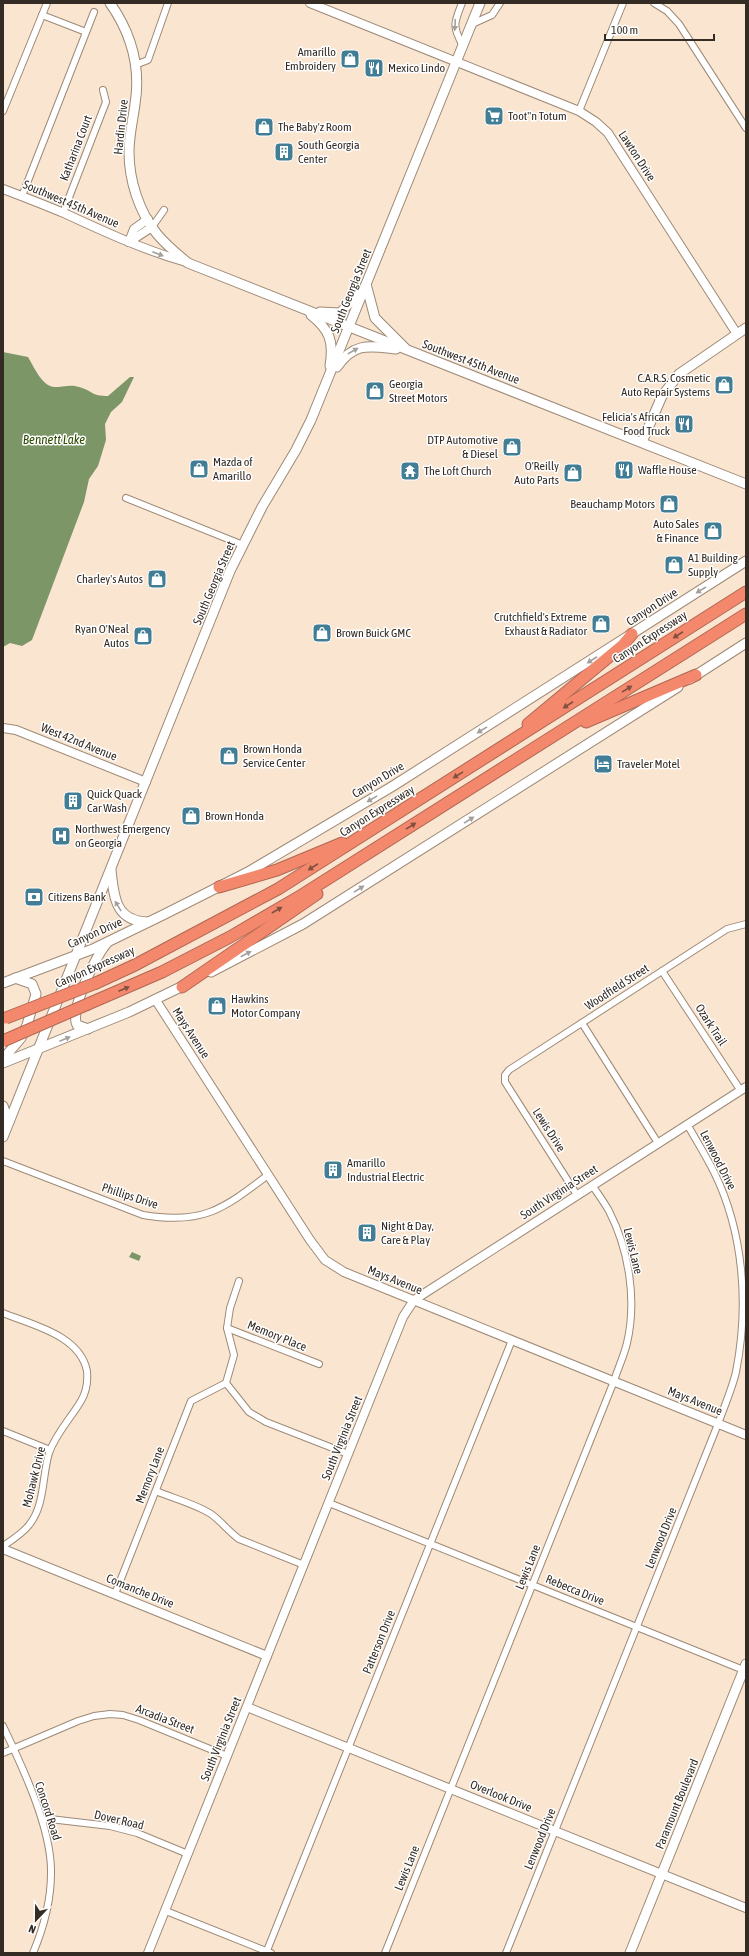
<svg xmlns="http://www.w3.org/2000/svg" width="749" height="1956" viewBox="0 0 749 1956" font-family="'Asap Condensed',sans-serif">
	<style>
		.water { fill: #7d9667 }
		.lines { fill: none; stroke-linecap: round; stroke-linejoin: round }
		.minor-casing { stroke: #9d8a77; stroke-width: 8 }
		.tertiary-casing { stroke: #9d8a77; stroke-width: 10 }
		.secondary-casing { stroke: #9d8a77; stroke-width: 11 }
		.motorway-casing { stroke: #b06753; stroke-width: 13 }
		.minor { stroke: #fff; stroke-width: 6 }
		.tertiary { stroke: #fff; stroke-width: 8 }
		.secondary { stroke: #fff; stroke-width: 9 }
		.motorway { stroke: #f3886c; stroke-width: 11 }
		.motorway-bridge-casing { stroke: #b06753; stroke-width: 13; stroke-linecap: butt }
		.motorway-bridge { stroke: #f3886c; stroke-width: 11 }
		.oneway { fill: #a3a09c }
		.oneway2 { fill: #805041 }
		.labels { text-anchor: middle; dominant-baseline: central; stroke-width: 3; stroke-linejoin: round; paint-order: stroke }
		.poi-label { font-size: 12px; fill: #332b24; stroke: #fff; text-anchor: start }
		.street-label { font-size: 12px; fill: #332b24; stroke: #fff }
		.water-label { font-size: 13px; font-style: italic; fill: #2d4a00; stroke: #fff }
	</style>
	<rect width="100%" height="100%" fill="#fae5d0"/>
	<g class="water">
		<path d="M3,352L28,357C34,367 42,386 54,387C63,387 71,384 79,387C93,391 91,396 108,396L130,377H134L122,402L111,412L105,424L106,440L98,466L89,479L84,502L32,640L22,646L10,643L3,647Z"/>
		<path d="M132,1252L141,1256L139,1261L129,1257Z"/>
	</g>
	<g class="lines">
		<defs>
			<g id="minor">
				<path d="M462,3C454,23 452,26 463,46"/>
				<path d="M654,3L667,11L679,24L746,128"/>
				<path d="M42,15L86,32"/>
				<path d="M472,24L492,15L500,3"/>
				<path d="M135,65L148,60L168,3"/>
				<path d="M3,111L47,3"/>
				<path d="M579,111L623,3"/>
				<path d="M22,196L94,12"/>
				<path d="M63,213L106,102L103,90"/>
				<path d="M152,227L164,210"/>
				<path d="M126,498L243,545"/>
				<path d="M662,971L741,1091"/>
				<path d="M582,1023L658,1143"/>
				<path d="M3,1161L143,1215C202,1225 222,1210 268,1175"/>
				<path d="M577,1195L505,1082V1075L509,1070L727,929L746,924"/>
				<path d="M3,1313C32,1325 80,1335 87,1371C88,1382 87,1391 81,1401C71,1418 56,1433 49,1453C42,1476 45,1506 29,1525C22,1534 12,1540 3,1546"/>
				<path d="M227,1328L319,1364"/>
				<path d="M226,1383L234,1355L227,1328L230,1308L239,1281"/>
				<path d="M3,1431L50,1450"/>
				<path d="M156,1491C172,1498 196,1504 211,1514C221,1521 228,1531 239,1539L304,1565"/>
				<path d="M329,1503L746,1671"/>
				<path d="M115,1594L191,1401L226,1383L249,1412L266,1422L348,1454"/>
				<path d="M3,1726C22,1766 52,1829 51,1873C51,1901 44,1927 33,1953"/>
				<path d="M3,1753L78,1721L94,1716L110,1714L123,1715L139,1720L227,1756"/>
				<path d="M42,1820L50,1819L110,1826L137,1833L188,1854"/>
				<path d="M166,1911L271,1953"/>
				<path d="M266,1953L512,1340"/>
				<path d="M385,1953L614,1381C618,1368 624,1356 627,1343C637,1300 629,1250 609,1211C604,1202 598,1194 592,1185"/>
				<path d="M506,1953L718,1424C724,1407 732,1389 736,1372C749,1306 744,1233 714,1172C706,1156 696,1140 687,1124"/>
			</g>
			<g id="tertiary">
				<path d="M310,3L579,111L596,122L608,133L737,334"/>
				<path d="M3,189C24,197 45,205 66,214C105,232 144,250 186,262"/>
				<path d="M129,242L134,229L148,219"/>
				<path d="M129,242L152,227"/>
				<path d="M3,728L16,730L146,782"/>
				<path d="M155,999L310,1240L325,1260L344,1272L746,1435"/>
				<path d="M3,1549L267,1656"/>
				<path d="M247,1707L746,1908"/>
				<path d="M148,1953L403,1317L414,1300L746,1087"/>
			</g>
			<g id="secondary">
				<path d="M110,3C131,33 141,67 135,104C133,120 129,135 129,152C129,180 139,212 157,234C166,245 177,254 188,263L746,484"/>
				<path d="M366,284L375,318L405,348"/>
				<path d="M320,312L340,313L362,290"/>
				<path d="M311,315C330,330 334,342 330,366"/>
				<path d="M337,367C354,342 369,346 396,349"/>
				<path d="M642,442L662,396L679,374L746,328"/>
				<path d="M690,679L746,643"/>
				<path d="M111,870C114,897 115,921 148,922"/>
				<path d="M211,972L303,924L678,687"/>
				<path d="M3,983L93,949L165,914L248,872L393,786L746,561"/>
				<path d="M88,1029L77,1025C69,1011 96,955 107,943"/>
				<path d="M3,1059L21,1038L27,1025L36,994L32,984L15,978"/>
				<path d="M3,1063L129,1012L187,984"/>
				<path d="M3,1106L9,1122"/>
				<path d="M3,1137L230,571L262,507L296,450L311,420L480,3"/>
				<path d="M630,1953L746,1664"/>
			</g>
			<g id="motorway">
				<path d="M586,722L696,675"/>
				<path d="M528,724L623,645L632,634"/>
				<path d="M219,887L277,870L342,843"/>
				<path d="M96,983L135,965L278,889L746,592"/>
				<path d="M182,987L317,894"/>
				<path d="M88,1004L162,972L230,937L302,895L746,614"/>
			</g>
		</defs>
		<use href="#minor" class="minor-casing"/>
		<use href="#tertiary" class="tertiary-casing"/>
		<use href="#secondary" class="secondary-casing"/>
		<use href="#motorway" class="motorway-casing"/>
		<use href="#minor" class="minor"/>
		<use href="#tertiary" class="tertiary"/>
		<use href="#secondary" class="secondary"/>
		<use href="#motorway" class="motorway"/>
		<defs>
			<g id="motorway-bridge">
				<path d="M6,1018L96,983"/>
				<path d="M3,1041L88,1004"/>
			</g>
		</defs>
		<use href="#motorway-bridge" class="motorway-bridge-casing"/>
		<use href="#motorway-bridge" class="motorway-bridge"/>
	</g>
	<defs><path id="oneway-solid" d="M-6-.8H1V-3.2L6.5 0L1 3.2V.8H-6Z"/></defs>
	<g class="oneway">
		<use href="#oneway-solid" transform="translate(455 25) rotate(93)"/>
		<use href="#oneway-solid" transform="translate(158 254) rotate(21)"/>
		<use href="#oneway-solid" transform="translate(353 351) rotate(-29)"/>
		<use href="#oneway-solid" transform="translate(701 590) rotate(148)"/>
		<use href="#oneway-solid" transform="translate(592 660) rotate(147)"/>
		<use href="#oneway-solid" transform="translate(482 730) rotate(148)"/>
		<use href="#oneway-solid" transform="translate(372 799) rotate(149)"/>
		<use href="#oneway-solid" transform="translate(469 820) rotate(-32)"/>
		<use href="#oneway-solid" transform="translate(359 889) rotate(-32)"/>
		<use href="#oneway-solid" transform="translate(118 906) rotate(-121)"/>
		<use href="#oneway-solid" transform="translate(246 954) rotate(-28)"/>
		<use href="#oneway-solid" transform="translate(65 1039) rotate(-23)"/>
	</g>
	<g class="oneway2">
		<use href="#oneway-solid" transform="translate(678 635) rotate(147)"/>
		<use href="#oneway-solid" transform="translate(627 689) rotate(-32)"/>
		<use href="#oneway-solid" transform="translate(568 705) rotate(147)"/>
		<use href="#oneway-solid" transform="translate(458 775) rotate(148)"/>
		<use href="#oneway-solid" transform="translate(411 826) rotate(-32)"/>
		<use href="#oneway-solid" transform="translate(313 867) rotate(147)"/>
		<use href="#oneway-solid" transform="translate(277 910) rotate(-30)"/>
		<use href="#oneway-solid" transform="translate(124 989) rotate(-23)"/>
	</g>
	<defs>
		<symbol id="shop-square" viewBox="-11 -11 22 22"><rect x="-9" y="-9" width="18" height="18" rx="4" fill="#417d94" stroke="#fff"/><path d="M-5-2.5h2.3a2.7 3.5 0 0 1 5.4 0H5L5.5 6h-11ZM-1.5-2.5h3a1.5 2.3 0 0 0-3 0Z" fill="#fff"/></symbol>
		<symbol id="restaurant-square" viewBox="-11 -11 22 22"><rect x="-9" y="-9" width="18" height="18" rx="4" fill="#417d94" stroke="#fff"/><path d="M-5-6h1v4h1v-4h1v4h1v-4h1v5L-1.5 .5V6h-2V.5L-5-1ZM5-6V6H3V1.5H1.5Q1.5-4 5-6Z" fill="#fff"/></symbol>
		<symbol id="supermarket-square" viewBox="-11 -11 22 22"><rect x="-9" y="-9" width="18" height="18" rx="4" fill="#417d94" stroke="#fff"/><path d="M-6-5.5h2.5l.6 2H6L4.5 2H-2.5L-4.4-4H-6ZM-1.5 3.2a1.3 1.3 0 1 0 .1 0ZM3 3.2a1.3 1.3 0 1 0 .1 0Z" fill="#fff"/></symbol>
		<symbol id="building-square" viewBox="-11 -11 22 22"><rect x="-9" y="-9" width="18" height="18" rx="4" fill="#417d94" stroke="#fff"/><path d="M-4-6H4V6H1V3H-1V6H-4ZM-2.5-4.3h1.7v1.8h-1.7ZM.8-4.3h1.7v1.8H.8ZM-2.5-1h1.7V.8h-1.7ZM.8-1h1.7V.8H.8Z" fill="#fff"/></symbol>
		<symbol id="temple-square" viewBox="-11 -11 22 22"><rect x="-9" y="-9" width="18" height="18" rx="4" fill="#417d94" stroke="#fff"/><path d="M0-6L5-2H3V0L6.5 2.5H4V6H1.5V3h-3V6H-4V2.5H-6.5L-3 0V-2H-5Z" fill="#fff"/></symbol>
		<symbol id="hotel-square" viewBox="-11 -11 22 22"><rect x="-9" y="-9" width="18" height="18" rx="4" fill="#417d94" stroke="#fff"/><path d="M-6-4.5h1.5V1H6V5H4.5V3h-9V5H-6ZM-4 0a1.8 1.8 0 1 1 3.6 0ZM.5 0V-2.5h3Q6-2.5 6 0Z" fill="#fff"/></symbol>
		<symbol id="hospital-square" viewBox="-11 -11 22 22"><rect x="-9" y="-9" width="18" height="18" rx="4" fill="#417d94" stroke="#fff"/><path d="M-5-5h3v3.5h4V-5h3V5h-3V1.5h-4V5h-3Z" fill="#fff"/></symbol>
		<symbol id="bank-square" viewBox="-11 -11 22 22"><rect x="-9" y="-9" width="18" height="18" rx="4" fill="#417d94" stroke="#fff"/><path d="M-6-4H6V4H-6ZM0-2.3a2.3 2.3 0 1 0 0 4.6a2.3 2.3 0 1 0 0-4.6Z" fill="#fff"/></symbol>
	</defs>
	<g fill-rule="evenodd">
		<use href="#shop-square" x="339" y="48" width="22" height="22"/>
		<use href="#restaurant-square" x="363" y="57" width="22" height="22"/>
		<use href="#supermarket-square" x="483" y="105" width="22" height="22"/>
		<use href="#shop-square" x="253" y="116" width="22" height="22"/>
		<use href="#building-square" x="273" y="141" width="22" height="22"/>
		<use href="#shop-square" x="713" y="374" width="22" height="22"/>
		<use href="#shop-square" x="364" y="380" width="22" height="22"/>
		<use href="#restaurant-square" x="673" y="413" width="22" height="22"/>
		<use href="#shop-square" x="501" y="436" width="22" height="22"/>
		<use href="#shop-square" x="188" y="458" width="22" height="22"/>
		<use href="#restaurant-square" x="613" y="459" width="22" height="22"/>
		<use href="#temple-square" x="399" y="460" width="22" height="22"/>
		<use href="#shop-square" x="562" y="462" width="22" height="22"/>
		<use href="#shop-square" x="658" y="493" width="22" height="22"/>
		<use href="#shop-square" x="702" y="520" width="22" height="22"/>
		<use href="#shop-square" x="663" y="554" width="22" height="22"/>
		<use href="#shop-square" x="146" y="568" width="22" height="22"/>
		<use href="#shop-square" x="590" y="613" width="22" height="22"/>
		<use href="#shop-square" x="311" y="622" width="22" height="22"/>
		<use href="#shop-square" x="132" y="625" width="22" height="22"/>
		<use href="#shop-square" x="218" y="745" width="22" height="22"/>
		<use href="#hotel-square" x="592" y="753" width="22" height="22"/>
		<use href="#building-square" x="62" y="790" width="22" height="22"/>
		<use href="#shop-square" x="180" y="805" width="22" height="22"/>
		<use href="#hospital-square" x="50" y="825" width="22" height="22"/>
		<use href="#bank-square" x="23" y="886" width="22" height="22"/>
		<use href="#shop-square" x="206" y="995" width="22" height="22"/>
		<use href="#building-square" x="322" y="1159" width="22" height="22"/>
		<use href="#building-square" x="356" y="1222" width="22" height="22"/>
	</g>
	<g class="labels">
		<g class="poi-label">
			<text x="336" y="52" text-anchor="end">Amarillo<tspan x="336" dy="14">Embroidery</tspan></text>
			<text x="388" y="68">Mexico Lindo</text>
			<text x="508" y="116">Toot"n Totum</text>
			<text x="278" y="127">The Baby'z Room</text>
			<text x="298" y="145">South Georgia<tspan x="298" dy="14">Center</tspan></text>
			<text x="710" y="378" text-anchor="end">C.A.R.S. Cosmetic<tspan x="710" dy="14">Auto Repair Systems</tspan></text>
			<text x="389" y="384">Georgia<tspan x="389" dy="14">Street Motors</tspan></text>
			<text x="670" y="417" text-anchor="end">Felicia's African<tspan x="670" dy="14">Food Truck</tspan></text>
			<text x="498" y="440" text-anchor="end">DTP Automotive<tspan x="498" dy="14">&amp; Diesel</tspan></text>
			<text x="213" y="462">Mazda of<tspan x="213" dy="14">Amarillo</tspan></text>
			<text x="559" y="466" text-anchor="end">O'Reilly<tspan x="559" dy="14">Auto Parts</tspan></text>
			<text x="638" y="470">Waffle House</text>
			<text x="424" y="471">The Loft Church</text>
			<text x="655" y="504" text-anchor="end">Beauchamp Motors</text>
			<text x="699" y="524" text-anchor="end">Auto Sales<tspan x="699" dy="14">&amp; Finance</tspan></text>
			<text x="688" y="558">A1 Building<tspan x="688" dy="14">Supply</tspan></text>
			<text x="143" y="579" text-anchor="end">Charley's Autos</text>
			<text x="587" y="617" text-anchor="end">Crutchfield's Extreme<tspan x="587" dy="14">Exhaust &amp; Radiator</tspan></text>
			<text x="129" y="629" text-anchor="end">Ryan O'Neal<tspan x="129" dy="14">Autos</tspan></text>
			<text x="336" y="633">Brown Buick GMC</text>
			<text x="243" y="749">Brown Honda<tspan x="243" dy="14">Service Center</tspan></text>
			<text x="617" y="764">Traveler Motel</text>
			<text x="87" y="794">Quick Quack<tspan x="87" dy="14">Car Wash</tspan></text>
			<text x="205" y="816">Brown Honda</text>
			<text x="75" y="829">Northwest Emergency<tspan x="75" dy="14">on Georgia</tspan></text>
			<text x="48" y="897">Citizens Bank</text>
			<text x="231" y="999">Hawkins<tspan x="231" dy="14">Motor Company</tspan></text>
			<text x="347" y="1163">Amarillo<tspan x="347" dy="14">Industrial Electric</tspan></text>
			<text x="381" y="1226">Night &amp; Day,<tspan x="381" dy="14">Care &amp; Play</tspan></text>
		</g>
		<g class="street-label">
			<text transform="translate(121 127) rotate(-84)">Hardin Drive</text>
			<text transform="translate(76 148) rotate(-69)">Katharina Court</text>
			<text transform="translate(637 156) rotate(57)">Lawton Drive</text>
			<text transform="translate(71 204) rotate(23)">Southwest 45th Avenue</text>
			<text transform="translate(351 291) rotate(-68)">South Georgia Street</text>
			<text transform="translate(471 362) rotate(21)">Southwest 45th Avenue</text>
			<text transform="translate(214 583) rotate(-67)">South Georgia Street</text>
			<text transform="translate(652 607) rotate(-33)">Canyon Drive</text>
			<text transform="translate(650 637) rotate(-33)">Canyon Expressway</text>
			<text transform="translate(79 742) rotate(22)">West 42nd Avenue</text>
			<text transform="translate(378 780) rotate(-31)">Canyon Drive</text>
			<text transform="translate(377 811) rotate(-32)">Canyon Expressway</text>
			<text transform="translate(95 933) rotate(-24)">Canyon Drive</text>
			<text transform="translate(95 967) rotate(-24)">Canyon Expressway</text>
			<text transform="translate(617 987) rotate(-33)">Woodfield Street</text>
			<text transform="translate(711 1025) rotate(57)">Ozark Trail</text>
			<text transform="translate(191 1033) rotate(57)">Mays Avenue</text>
			<text transform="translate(549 1130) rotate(57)">Lewis Drive</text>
			<text transform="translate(718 1160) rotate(63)">Lenwood Drive</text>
			<text transform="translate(559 1192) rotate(-33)">South Virginia Street</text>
			<text transform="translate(130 1196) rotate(18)">Phillips Drive</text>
			<text transform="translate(633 1251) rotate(76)">Lewis Lane</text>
			<text transform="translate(395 1280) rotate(22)">Mays Avenue</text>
			<text transform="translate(277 1336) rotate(22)">Memory Place</text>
			<text transform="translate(695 1401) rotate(22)">Mays Avenue</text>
			<text transform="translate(342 1438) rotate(-68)">South Virginia Street</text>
			<text transform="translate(150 1475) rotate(-69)">Memory Lane</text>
			<text transform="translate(34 1477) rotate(-76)">Mohawk Drive</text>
			<text transform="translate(661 1538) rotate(-68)">Lenwood Drive</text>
			<text transform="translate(528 1567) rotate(-68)">Lewis Lane</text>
			<text transform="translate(575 1590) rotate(22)">Rebecca Drive</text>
			<text transform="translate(140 1591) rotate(22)">Comanche Drive</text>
			<text transform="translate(379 1642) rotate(-68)">Patterson Drive</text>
			<text transform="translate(165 1719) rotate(21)">Arcadia Street</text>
			<text transform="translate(221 1739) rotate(-68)">South Virginia Street</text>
			<text transform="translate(501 1796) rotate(22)">Overlook Drive</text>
			<text transform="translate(677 1804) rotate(-68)">Paramount Boulevard</text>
			<text transform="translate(48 1811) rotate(72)">Concord Road</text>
			<text transform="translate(119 1820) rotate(13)">Dover Road</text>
			<text transform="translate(540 1839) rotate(-68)">Lenwood Drive</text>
			<text transform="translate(407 1868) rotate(-68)">Lewis Lane</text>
		</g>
		<g class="water-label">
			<text x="54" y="439">Bennett Lake</text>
		</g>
	</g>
	<rect width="749" height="1956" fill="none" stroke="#332b24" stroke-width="8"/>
	<g transform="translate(36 1920) rotate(202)" stroke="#ffffff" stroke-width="3" paint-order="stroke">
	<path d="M0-3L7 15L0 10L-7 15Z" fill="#332b24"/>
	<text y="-6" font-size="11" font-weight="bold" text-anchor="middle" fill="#332b24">N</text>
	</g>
	<path d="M605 34v6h109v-6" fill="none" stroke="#332b24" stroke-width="2"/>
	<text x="611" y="34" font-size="12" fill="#332b24" stroke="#ffffff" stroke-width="3" paint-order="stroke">100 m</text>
</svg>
